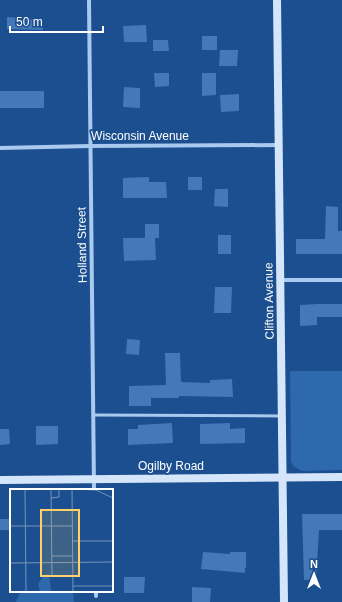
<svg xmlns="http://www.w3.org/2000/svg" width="342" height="602" viewBox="0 0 342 602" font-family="Helvetica,sans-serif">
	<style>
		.green { fill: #2e69ad }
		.building { fill: #4478b7 }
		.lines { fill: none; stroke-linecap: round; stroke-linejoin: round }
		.lane { stroke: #a9c9ee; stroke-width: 3 }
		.street { stroke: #a9c9ee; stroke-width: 4 }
		.secondary { stroke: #d6e6fa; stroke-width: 8 }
		.labels { text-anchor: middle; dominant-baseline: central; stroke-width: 3.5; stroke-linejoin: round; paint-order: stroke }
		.street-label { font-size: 12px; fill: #fff; stroke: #1b4f8f }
		.inset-road { fill: none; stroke: #7695bc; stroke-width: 1 }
		.view { fill: #ffd166; fill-opacity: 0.15; stroke: #ffd166; stroke-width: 2 }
		.inset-edge { fill: none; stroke: #fff; stroke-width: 2 }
	</style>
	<rect width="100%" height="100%" fill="#1b4f8f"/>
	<g class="green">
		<path d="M290,371H342V470L302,471L293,466L291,461Z"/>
		<path d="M21,591H73L74,602H16Z"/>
	</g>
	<g class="building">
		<path d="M7,17L20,18V20L42,19L43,30L7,29Z"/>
		<path d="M146,25L147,42H124L123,26Z"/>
		<rect x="202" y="36" width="15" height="14"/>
		<path d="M153,40H168L169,51H153Z"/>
		<path d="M220,50H238L237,66H219Z"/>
		<path d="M154,73H169V86L155,87Z"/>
		<path d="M202,73H216V95L202,96Z"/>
		<path d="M124,87L140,88V108L123,107Z"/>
		<rect x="0" y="91" width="44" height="17"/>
		<path d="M239,94V111L221,112L220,95Z"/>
		<path d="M149,177V182H166L167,198H123V178Z"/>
		<rect x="188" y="177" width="14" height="13"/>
		<path d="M215,189H228V207L214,206Z"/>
		<path d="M326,206L338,207V231H342V254H296V239H325Z"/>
		<path d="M145,224H159V238H155L156,260L124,261L123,238H145Z"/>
		<rect x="218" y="235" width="13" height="19"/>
		<path d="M215,287H232L231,313H214Z"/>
		<path d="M317,304H342V317H317V325L300,326V305Z"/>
		<path d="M127,339L140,340L139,355L126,354Z"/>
		<path d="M165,353H180L181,382L210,383V380L232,379L233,397L179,396V398H151V406H129V386L166,385Z"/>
		<path d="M172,423L173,443L128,445V429H138V425Z"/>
		<path d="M230,423V429L245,428V443L200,444V424Z"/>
		<path d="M36,426H58V444L36,445Z"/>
		<path d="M0,429H9L10,444L0,445Z"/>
		<path d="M302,514H342V530H319L316,580H304Z"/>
		<rect x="0" y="519" width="11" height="11"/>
		<path d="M203,552L230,554V552H246V568H245V573L201,569Z"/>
		<path d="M124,577H145L144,593H124Z"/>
		<path d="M192,587L211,588L210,602H192Z"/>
	</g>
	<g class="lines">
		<path class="lane" d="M93,415L281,416"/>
		<g class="street">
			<path d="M89,0L94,490"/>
			<path d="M0,148L90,146L279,145"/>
			<path d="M281,280H342"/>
			<path d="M96,591V596"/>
		</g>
		<g class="secondary">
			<path d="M277,0L284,602"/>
			<path d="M0,480L342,477"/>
		</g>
	</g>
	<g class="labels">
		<g class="street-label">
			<text x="140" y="136">Wisconsin Avenue</text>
			<text transform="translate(82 245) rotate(-91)">Holland Street</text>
			<text transform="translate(269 301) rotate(-91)">Clifton Avenue</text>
			<text x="171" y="466">Ogilby Road</text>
		</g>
	</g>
	<g transform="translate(10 489)">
		<rect width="103" height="103" fill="#1b4f8f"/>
		<path d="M39,85L41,103H30L28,95L34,86Z" fill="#2e69ad"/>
		<path class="inset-road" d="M15,0L16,103M41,0L42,87M61,0L86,1L103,9M62,0L63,103M41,9L49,8V0M0,37H62M63,52H103M42,67H63M0,74L103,73M63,97H103"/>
		<path class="view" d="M31,21H69V87H31Z"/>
		<rect width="103" height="103" class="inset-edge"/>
	</g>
	<g transform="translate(314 574)" stroke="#1b4f8f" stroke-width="3" paint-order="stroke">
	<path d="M0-3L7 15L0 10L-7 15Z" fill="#ffffff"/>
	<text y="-6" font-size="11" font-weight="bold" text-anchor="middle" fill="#ffffff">N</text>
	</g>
	<path d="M10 26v6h93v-6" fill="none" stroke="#ffffff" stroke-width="2"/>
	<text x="16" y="26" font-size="12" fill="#ffffff" stroke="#1b4f8f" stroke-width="3" paint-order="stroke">50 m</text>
</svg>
